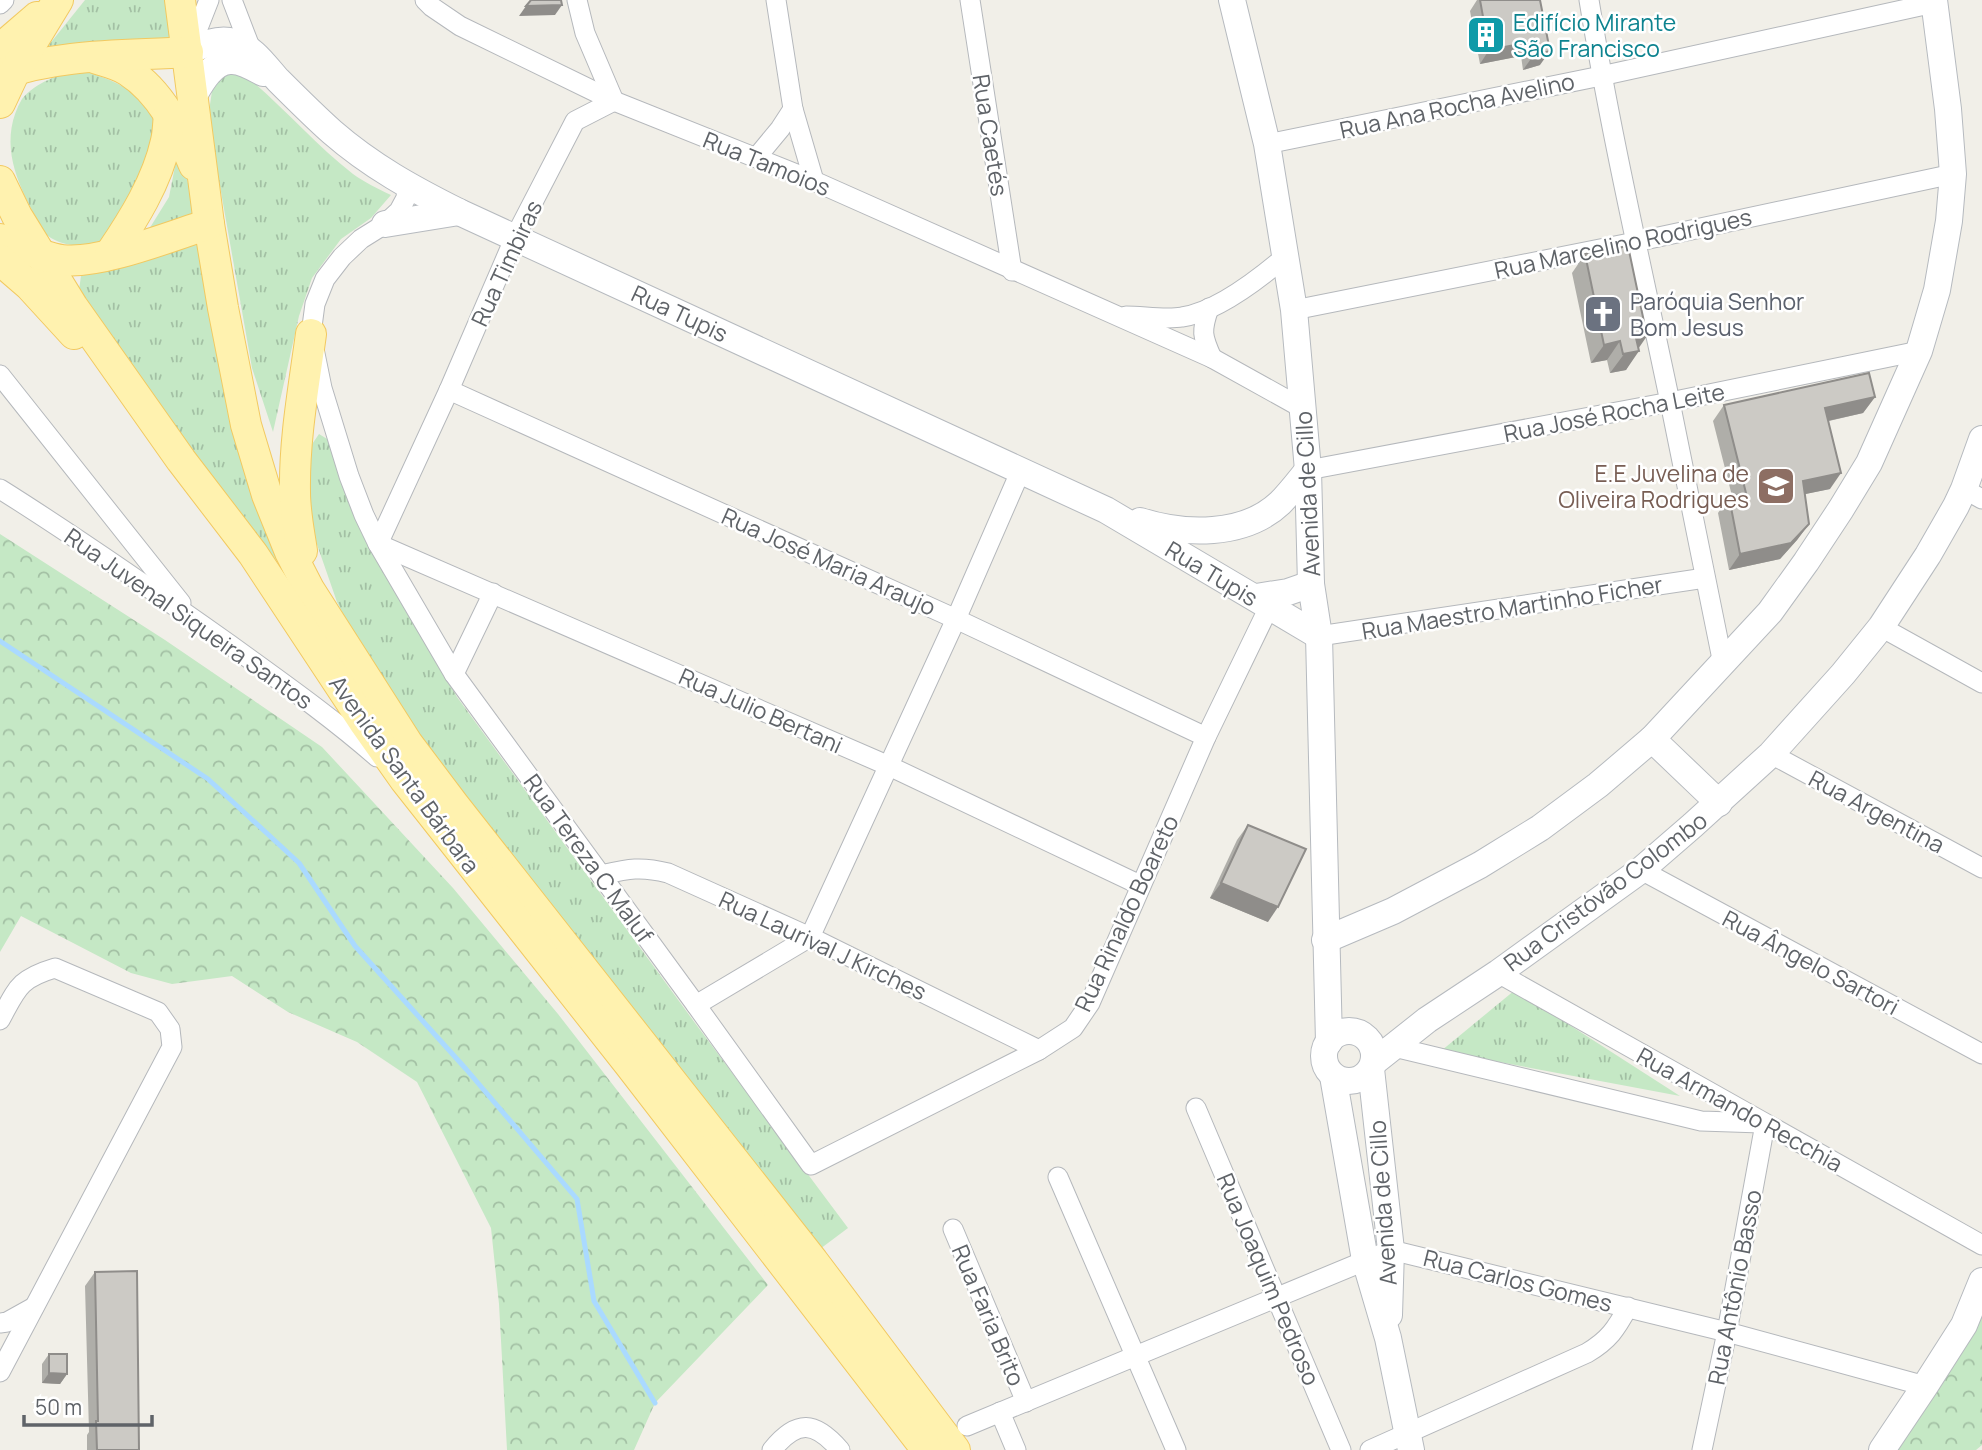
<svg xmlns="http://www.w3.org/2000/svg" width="1982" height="1450" viewBox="0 0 1982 1450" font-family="Manrope,sans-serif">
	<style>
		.grass { fill: url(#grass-tufts) }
		.forest { fill: url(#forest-crowns) }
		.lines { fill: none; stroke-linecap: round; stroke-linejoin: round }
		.stream { stroke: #aadaff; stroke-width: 5 }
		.street-casing { stroke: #b5b8bc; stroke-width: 21 }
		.secondary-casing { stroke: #b6babf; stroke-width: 28 }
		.primary-casing { stroke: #f2c960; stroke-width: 32 }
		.street { stroke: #fff; stroke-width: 19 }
		.secondary { stroke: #fff; stroke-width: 26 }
		.primary { stroke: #fff2af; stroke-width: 30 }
		.wall { fill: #afaea9 }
		.shaded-wall { fill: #8f8d8a }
		.building { fill: #cccac5; stroke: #8f8d8a; stroke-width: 2 }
		.labels { text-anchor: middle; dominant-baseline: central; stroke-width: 5; stroke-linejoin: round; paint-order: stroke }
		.culture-label { font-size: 23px; fill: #0d838f; stroke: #fff; text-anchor: start }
		.street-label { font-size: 23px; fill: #5f6368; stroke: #fff }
		.worship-label { font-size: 23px; fill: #5b616d; stroke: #fff; text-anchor: start }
		.education-label { font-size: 23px; fill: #785e54; stroke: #fff; text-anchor: end }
	</style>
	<defs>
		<pattern id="grass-tufts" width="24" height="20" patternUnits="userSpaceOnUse" patternTransform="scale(1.75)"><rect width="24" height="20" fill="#c5e8c5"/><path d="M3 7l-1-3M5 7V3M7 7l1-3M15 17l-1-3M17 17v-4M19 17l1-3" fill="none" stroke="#a3c0a4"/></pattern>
		<pattern id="forest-crowns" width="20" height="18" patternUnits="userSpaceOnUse" patternTransform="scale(1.75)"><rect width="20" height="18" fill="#c5e8c5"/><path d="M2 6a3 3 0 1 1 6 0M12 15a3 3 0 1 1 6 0" fill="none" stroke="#a3c0a4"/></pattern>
	</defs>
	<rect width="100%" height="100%" fill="#f1efe8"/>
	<g class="grass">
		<path d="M85,0H167L173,38L48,46Z"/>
		<path d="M79,69C117,82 133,86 157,121L145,188L98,245C80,246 66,247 51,238C43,234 38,220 33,212C13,175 0,137 22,99C37,81 58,76 79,69Z"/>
		<path d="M241,72C281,104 313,143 353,174C364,182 378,189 391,195L371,218L341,239L312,278L299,316L273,432L252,368L208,118L212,91L225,73Z"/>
		<path d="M178,151L184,167L196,216L146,234L169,197Z"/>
		<path d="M201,240L289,577L186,444L79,290L81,276Z"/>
		<path d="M319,434L337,445L371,544L457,697L695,1023L848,1228L808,1258L489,835L361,649L337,602L305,510L306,453Z"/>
		<path d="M1515,990L1680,1096L1441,1051Z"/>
	</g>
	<g class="forest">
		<path d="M0,534L165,640L322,747L453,888L558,1014L768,1285L655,1403L634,1450H507L499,1304L491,1228L417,1082L357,1042L288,1012L232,976L172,984L131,973L21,916L0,952Z"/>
		<path d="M1982,1314V1445L1976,1450H1897L1948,1375Z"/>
	</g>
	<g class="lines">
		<path class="stream" d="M0,641L208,779L299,863L355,946L466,1069L577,1199L594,1301L655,1403"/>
		<defs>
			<g id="street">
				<path d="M232,0L252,52"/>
				<path d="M425,0L432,7L460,26L614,101L814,181L1212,358L1302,408"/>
				<path d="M776,0L793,109L814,181"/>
				<path d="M970,0L1012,271"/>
				<path d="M1589,0C1611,135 1642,268 1670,402C1688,489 1705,577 1723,664"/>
				<path d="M0,4L4,0"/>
				<path d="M189,51L209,0"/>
				<path d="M1267,144L1601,76L1934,3"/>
				<path d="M756,158L780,129L793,109"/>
				<path d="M407,186L406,198L399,211L385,224L361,239L342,257L325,279L315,304L311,334L322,388L349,476L364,515L378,544L454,674L696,1005L811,1165L1039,1050L1073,1028L1090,1003L1206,737L1269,607"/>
				<path d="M1209,308C1201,331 1202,336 1212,358"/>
				<path d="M1294,310L1635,242L1953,174"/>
				<path d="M1126,316C1143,316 1166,320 1182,317C1217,312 1259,279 1286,256"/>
				<path d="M0,375L181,603"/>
				<path d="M449,390L956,619L1206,737"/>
				<path d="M1308,470L1670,402L1919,351"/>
				<path d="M0,489C78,538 154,591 229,644C280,681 330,716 377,757"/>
				<path d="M1964,489L1982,499"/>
				<path d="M378,544L889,766L1140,885"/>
				<path d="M378,544L449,390L515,237L575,121L614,101L585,33L577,0"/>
				<path d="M1881,627L1982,683"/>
				<path d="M1319,636L1705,578"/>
				<path d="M454,674L493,593"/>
				<path d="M1771,754L1982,868"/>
				<path d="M1641,870L1982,1054"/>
				<path d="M601,875C628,869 640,866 668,873L810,937L1039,1050"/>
				<path d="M1498,973L1982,1245"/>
				<path d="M696,1005L810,937L956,619L1021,470"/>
				<path d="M0,1020C17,989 18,979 55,968L158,1012L170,1029L172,1047L0,1372"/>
				<path d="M1394,1047L1701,1121L1761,1123"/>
				<path d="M1196,1108L1341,1450"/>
				<path d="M1058,1177L1176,1450"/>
				<path d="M953,1229L1026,1402"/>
				<path d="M0,1323L7,1322L34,1307"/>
				<path d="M1000,1412L1016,1450"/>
				<path d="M967,1426L1391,1250L1727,1332L1925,1386"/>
				<path d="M772,1450C797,1419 815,1421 840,1450"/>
				<path d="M1370,1450L1587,1353C1609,1340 1616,1329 1628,1307"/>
				<path d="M1702,1450L1727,1332L1765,1124"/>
			</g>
			<g id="secondary">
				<path d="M1232,0L1267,144L1294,310L1308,470L1311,584L1319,636L1329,1042"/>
				<path d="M188,52C202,45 218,37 234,42C253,47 266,67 278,80C296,98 314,116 332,132C371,166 413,189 459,212L1106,510L1319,636"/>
				<path d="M193,97C201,83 212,62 230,61C241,60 254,68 263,73"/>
				<path d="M385,224L459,212"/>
				<path d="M1140,521C1184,535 1244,537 1280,503C1290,493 1299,481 1308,470"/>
				<path d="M1256,597L1288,592L1311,584"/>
				<path d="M1652,739L1719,803"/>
				<path d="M1325,940L1393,911L1480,865L1540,828L1598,785L1652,739L1770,612L1806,562L1841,509L1869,463L1919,351L1937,290L1949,221L1953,174L1948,109L1934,0"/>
				<circle cx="1349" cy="1056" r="25"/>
				<path d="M1374,1062L1427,1020L1498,973L1641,870L1693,825L1771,754L1843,674L1881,627L1928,555L1956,506L1964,489L1982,439"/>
				<path d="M1371,1069L1391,1250L1389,1315"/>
				<path d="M1333,1076L1365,1260L1388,1338L1411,1450"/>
				<path d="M1882,1450L1925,1386L1964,1325L1982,1281"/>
			</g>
			<g id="primary">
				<path d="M180,0L209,224L223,308L246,425L267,495L290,552L309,589L408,744L454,805L813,1261L955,1450"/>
				<path d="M0,49L37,17"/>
				<path d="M97,59C107,62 119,65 128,71C161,92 179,130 194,165"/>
				<path d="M0,75C59,53 126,56 188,52"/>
				<path d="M0,103L16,69L58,0"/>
				<path d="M0,181L17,216L73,307L181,460L253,554L364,722L405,780L629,1064L927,1450"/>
				<path d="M0,239C20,246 41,257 62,260C99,265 171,236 209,224"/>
				<path d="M110,254C133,220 157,182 166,141C168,133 168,123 169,114"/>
				<path d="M0,260L30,286L74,334"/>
				<path d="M302,551C299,531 295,512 295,492C294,439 304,386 311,334"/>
			</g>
		</defs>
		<use href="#street" class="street-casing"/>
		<use href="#secondary" class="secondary-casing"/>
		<use href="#primary" class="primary-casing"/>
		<use href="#street" class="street"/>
		<use href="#secondary" class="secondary"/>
		<use href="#primary" class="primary"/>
	</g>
	<g class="wall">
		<path d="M1477,0H1540V65L1523,70L1521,56L1480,64L1470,11Z"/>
		<path d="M1585,254L1638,348L1626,370L1610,373L1607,360L1591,363L1572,273Z"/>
		<path d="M1875,397L1863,413L1829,421L1830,489L1805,494L1809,524L1797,540L1780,559L1729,570L1718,513L1729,497L1732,496L1713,421L1724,405Z"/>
		<path d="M1248,825L1268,922L1210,898L1237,840Z"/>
		<path d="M95,1272L139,1450H87V1435L89,1432L85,1286Z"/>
		<path d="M49,1354L67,1374L60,1384L42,1383V1364Z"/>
	</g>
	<g class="shaded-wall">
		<path d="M562,5L555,15L519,16L526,6Z"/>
		<path d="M1530,42L1521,56L1480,64L1489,50Z"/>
		<path d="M1550,51L1540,65L1523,70L1533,56Z"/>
		<path d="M1647,336L1636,352L1639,351L1626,370L1610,373L1636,338Z"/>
		<path d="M1620,341L1607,360L1591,363L1604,345Z"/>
		<path d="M1875,397L1863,413L1814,424L1825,408Z"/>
		<path d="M1841,473L1830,489L1791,497L1803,481Z"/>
		<path d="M1809,524L1797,540L1780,559L1729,570L1740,554Z"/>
		<path d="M1221,883L1278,907L1268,922L1210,898Z"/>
		<path d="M49,1373L67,1374L60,1384L42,1383Z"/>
	</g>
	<g class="building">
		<path d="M531,0H561L562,5L526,6Z"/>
		<path d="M1480,0H1540L1550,51L1533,56L1530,42L1489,50Z"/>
		<path d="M1628,246L1647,336L1636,338L1639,351L1623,354L1620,341L1604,345L1585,254Z"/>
		<path d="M1869,373L1875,397L1825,408L1841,473L1803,481L1809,524L1791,543L1740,554L1729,497L1746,493L1724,405Z"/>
		<path d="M1248,825L1306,849L1278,907L1221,883Z"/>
		<path d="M137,1271L139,1450H97L96,1421H98L95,1272Z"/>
		<path d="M49,1354H67V1374L49,1373Z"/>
	</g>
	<defs>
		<symbol id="building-square" viewBox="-11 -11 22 22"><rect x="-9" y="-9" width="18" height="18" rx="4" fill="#0f9aa8" stroke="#fff"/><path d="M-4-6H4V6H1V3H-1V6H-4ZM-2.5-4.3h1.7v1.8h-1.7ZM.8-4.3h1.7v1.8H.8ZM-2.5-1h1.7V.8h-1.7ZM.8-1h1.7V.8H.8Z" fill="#fff"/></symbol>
		<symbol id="church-square" viewBox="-11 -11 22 22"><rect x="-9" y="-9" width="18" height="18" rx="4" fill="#6b7280" stroke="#fff"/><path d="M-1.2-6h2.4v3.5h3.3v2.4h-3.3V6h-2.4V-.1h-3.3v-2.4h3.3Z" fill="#fff"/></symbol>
		<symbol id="school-square" viewBox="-11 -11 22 22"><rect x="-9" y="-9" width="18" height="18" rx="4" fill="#8d6e63" stroke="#fff"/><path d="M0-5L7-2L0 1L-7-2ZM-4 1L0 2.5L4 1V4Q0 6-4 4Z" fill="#fff"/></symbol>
	</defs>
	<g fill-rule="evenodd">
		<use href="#building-square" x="1464" y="13" width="44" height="44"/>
		<use href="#church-square" x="1581" y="292" width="44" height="44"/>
		<use href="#school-square" x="1754" y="464" width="44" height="44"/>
	</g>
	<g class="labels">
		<g class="culture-label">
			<text x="1513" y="22">Edifício Mirante<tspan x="1513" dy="26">São Francisco</tspan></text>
		</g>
		<g class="street-label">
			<text transform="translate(1457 105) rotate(-12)">Rua Ana Rocha Avelino</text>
			<text transform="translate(991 135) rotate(81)">Rua Caetés</text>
			<text transform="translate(767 163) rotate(22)">Rua Tamoios</text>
			<text transform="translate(1623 243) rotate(-12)">Rua Marcelino Rodrigues</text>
			<text transform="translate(506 263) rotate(-65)">Rua Timbiras</text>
			<text transform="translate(680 313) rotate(25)">Rua Tupis</text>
			<text transform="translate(1614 412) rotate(-11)">Rua José Rocha Leite</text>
			<text transform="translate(1307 494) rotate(-93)">Avenida de Cillo</text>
			<text transform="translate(829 561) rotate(24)">Rua José Maria Araujo</text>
			<text transform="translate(1212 573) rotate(31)">Rua Tupis</text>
			<text transform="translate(1512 607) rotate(-9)">Rua Maestro Martinho Ficher</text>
			<text transform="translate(189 618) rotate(35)">Rua Juvenal Siqueira Santos</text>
			<text transform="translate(761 710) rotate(24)">Rua Julio Bertani</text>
			<text transform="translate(405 774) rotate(54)">Avenida Santa Bárbara</text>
			<text transform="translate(1877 811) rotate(28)">Rua Argentina</text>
			<text transform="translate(589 858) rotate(54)">Rua Tereza C Maluf</text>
			<text transform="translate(1605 891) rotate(-37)">Rua Cristóvão Colombo</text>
			<text transform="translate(1126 913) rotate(-65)">Rua Rinaldo Boareto</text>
			<text transform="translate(823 945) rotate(25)">Rua Laurival J Kirches</text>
			<text transform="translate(1811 962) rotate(28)">Rua Ângelo Sartori</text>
			<text transform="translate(1740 1109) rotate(29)">Rua Armando Recchia</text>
			<text transform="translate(1382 1203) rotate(-94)">Avenida de Cillo</text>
			<text transform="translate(1269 1279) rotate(67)">Rua Joaquim Pedroso</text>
			<text transform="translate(1518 1280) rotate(14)">Rua Carlos Gomes</text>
			<text transform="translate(1734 1287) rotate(-79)">Rua Antônio Basso</text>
			<text transform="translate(989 1315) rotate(67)">Rua Faria Brito</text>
		</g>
		<g class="worship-label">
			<text x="1630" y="301">Paróquia Senhor<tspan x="1630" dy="26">Bom Jesus</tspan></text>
		</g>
		<g class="education-label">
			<text x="1749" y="473">E.E Juvelina de<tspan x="1749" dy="26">Oliveira Rodrigues</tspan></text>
		</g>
	</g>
	<path d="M24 1415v10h128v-10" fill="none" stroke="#5f6368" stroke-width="3.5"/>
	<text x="35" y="1415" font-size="21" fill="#5f6368" stroke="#ffffff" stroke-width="5" paint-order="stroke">50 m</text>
</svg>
